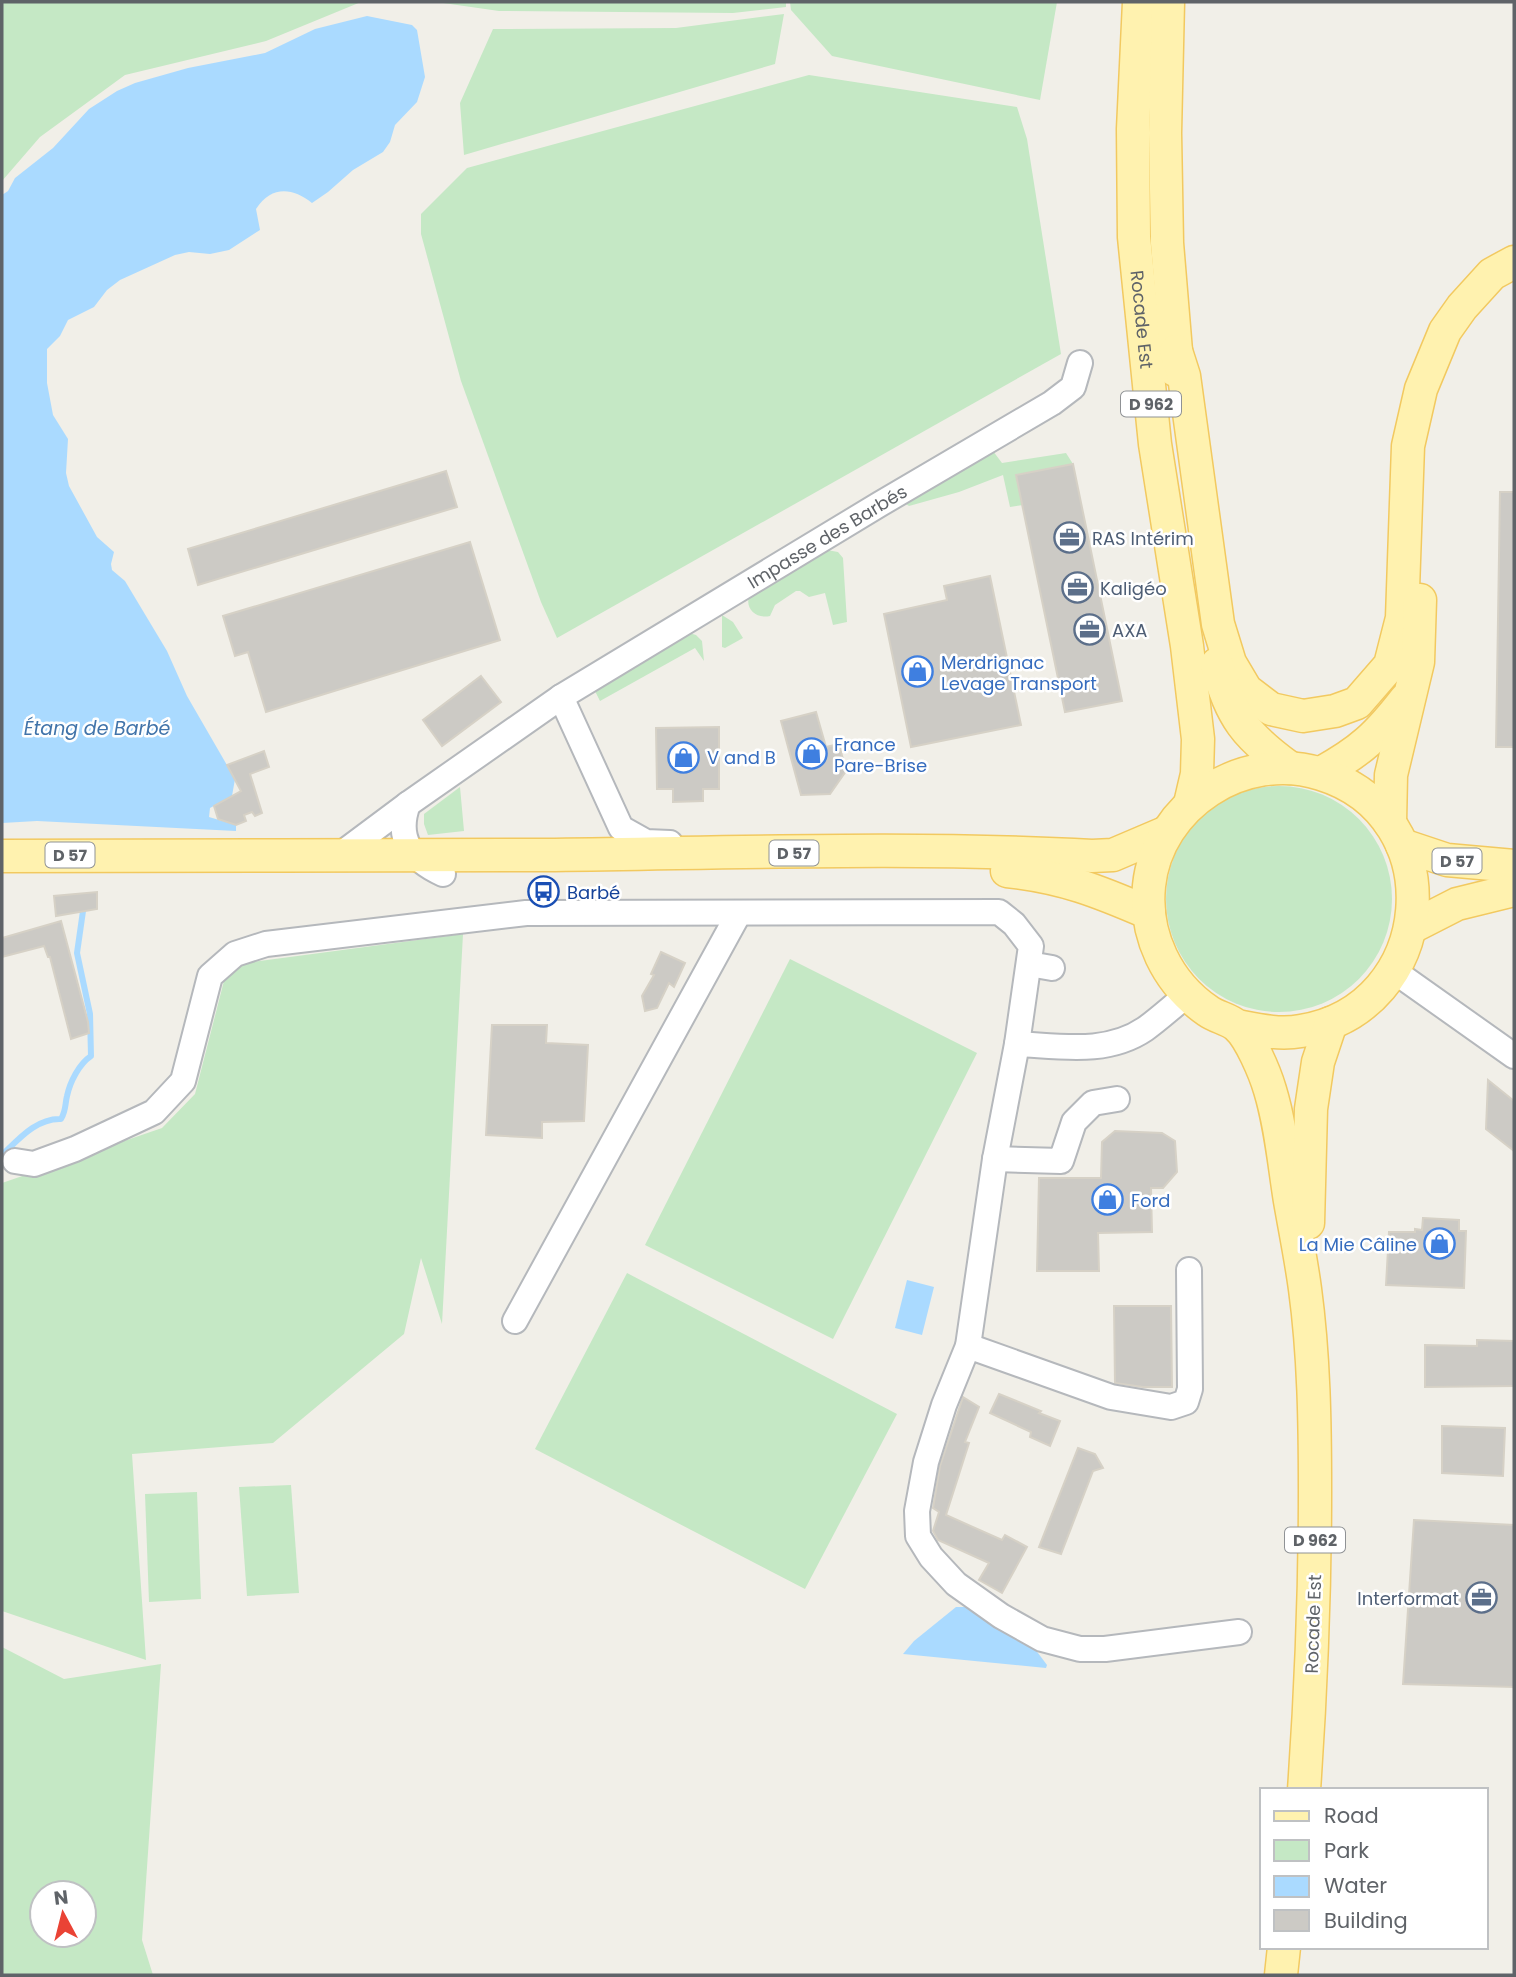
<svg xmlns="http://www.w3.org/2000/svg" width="1516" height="1977" viewBox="0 0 1516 1977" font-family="Poppins,sans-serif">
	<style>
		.green { fill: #c5e8c5; fill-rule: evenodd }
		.water { fill: #aadaff }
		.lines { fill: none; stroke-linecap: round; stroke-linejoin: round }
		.stream { stroke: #aadaff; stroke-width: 6 }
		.building { fill: #cccac5; stroke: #d6d1c6; stroke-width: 2 }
		.minor-casing { stroke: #b5b8bc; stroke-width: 28 }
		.major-casing { stroke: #f2c960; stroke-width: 35 }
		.minor { stroke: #fff; stroke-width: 24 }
		.major { stroke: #fff2af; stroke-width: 32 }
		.labels { text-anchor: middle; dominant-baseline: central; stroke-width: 5; stroke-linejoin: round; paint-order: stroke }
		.shield { fill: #fff; stroke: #8f9295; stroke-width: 2 }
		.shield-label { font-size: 16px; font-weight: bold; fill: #5f6368 }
		.street-label { font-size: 18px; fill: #5f6368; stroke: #fff }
		.service-label { font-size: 18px; fill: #4e5e75; stroke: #fff; text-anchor: start }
		.shop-label { font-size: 18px; fill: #366cbe; stroke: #fff; text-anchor: start }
		.transit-label { font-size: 18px; fill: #164399; stroke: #fff; text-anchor: start }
		.water-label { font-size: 19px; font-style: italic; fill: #4174aa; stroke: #fff }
	</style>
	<rect width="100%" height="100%" fill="#f1efe8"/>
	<g class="green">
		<path d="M2,2H361L266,41L125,75L40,137L2,181Z"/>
		<path d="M436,2H786V7L733,13L499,11Z"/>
		<path d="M790,2H1057L1040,100L832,56L791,10Z"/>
		<path d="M784,14L775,64L464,155L460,103L493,29L676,28Z"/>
		<path d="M809,75L1017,107L1027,139L1061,354L557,638L541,602L461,381L421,234V214L467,168Z"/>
		<path d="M993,451L1002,463L1066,453L1073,464L1017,475L1023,505L1010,507L1003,475L959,492L909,506L906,504V501Z"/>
		<path d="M827,550L838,552L843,558L847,622L833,625L825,593L809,597L800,591H796L775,605L770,616C757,619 745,610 749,596Z"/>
		<path d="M722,615L733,622L743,638L725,648L722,647Z"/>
		<path d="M686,632L696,635L702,641L704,661L695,648L600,701L594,689Z"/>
		<circle cx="1279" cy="899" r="113"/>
		<path d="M460,787L464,831L428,835L424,824V814Z"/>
		<path d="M463,934L442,1324L421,1258L404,1334L273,1443L132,1454L146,1660L2,1611V1183L162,1128L195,1094L226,973L238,964Z"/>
		<path d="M790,959L977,1053L833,1339L645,1245Z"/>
		<path d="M627,1273L897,1414L805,1589L535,1449Z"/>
		<path d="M291,1485L299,1593L247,1596L239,1487Z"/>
		<path d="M197,1492L201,1599L149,1602L145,1494Z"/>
		<path d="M2,1647L64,1679L161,1664L142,1940L153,1975H2ZM42,1893H84V1935H42Z"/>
	</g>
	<g class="water">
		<path d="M367,16L412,25L417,30L425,77L417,102L395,125L390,142L383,152L353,170L328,192L312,203C292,187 271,186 256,209L260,230L229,250L210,254L189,252L175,255L120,280L107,290L94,307L68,320L60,336L47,349V383L53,415L68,439L66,473L69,486L97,537L114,552L111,564L112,570L125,581L167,651L187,696L235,779L232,796L210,808L209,817L236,825V831L37,821L2,823V195L8,191L15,178L53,148L89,109L117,91L135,83L188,68L265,53L315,29Z"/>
		<path d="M907,1280L934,1287L922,1335L895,1328Z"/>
		<path d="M956,1607H965L1035,1649L1047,1665L1046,1668L903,1654L914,1641Z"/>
	</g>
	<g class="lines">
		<path class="stream" d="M2,1155C18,1140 36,1118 61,1119C66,1111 65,1104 67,1096C70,1082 79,1064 91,1056L90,1014L77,953L83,911"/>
	</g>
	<g class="building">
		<path d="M1073,464L1122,701L1065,712L1016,475Z"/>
		<path d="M446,471L457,507L198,585L188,549Z"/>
		<path d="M1500,492H1514V747H1496Z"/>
		<path d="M470,542L500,640L266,712L248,652L235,656L223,616Z"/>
		<path d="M990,576L1021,725L911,747L884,614L947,600L944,586Z"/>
		<path d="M481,676L501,702L442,746L423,720Z"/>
		<path d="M816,712L826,747L839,744L846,771L830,794L801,795L781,721Z"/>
		<path d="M719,727V789H703V801L673,802V789H657L656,728Z"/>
		<path d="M264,751L269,767L250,774L262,813L255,816L252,812L244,815L246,821L236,825L218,819L214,806L241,791L227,765Z"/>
		<path d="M97,892V909L56,916L54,896Z"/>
		<path d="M61,921L88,1022L89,1033L71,1039L50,957H48L44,946L2,957V938Z"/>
		<path d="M661,952L685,963L674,987L669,983L657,1008L645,1011L642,996L654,975L651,974Z"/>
		<path d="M492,1025H547L546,1043L588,1045L584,1121L542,1122V1138L486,1135Z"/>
		<path d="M1488,1080L1514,1101V1151L1486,1129Z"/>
		<path d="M1115,1131L1162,1133L1175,1141L1177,1172L1163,1188H1151L1152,1232L1098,1233L1099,1271H1037L1039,1178H1101L1102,1142Z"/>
		<path d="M1423,1218L1459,1220V1231H1466L1464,1288L1386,1285L1389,1232H1415V1229L1422,1230Z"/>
		<path d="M1114,1306H1171L1172,1387H1143L1115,1383Z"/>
		<path d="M1477,1340L1514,1341V1386L1425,1387V1345L1477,1346Z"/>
		<path d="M999,1394L1041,1411L1039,1413L1060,1421L1050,1446L1030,1437L1031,1432L990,1413Z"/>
		<path d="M963,1397L979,1407L965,1442L969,1443L946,1515L1002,1540L1005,1535L1027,1547L1002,1593L979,1580L989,1563L938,1540L933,1531L939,1512L933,1508L940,1466Z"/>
		<path d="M1442,1426L1505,1428L1503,1476L1442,1473Z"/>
		<path d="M1078,1448L1095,1454L1103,1468L1093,1471L1061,1554L1039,1547Z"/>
		<path d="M1414,1520L1514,1525V1687L1403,1684Z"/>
	</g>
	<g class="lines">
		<defs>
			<g id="minor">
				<path d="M561,697L621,828L646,842L670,843"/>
				<path d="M408,804C395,839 412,860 443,874"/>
				<path id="s1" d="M337,857L408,804L561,697L880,504L1052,403L1073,387L1080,363"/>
				<path d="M1029,964L1052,968"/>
				<path d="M1394,971L1514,1056"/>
				<path d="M1017,1044C1060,1046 1107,1055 1145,1029C1159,1019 1173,1006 1187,995"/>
				<path d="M995,1159L1061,1161L1074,1122L1093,1103L1117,1099"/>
				<path d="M15,1161L34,1164L75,1149L154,1112L183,1081L210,976L235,954L266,944L526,913L999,912L1014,924L1031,946L1017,1044L995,1159L968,1346L944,1405L926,1462L917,1511L918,1536L931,1557L956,1584L1001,1616L1042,1639L1080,1649H1105L1239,1632"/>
				<path d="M515,1321L739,913"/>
				<path d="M968,1346L1111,1397L1171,1407L1186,1402L1190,1389L1189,1270"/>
			</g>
			<g id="major">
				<path id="s2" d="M1139,2L1133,129L1134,237L1155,444L1187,646L1198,739L1197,774L1190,804"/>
				<path d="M1168,2L1165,133L1167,243L1176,351L1175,370"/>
				<path d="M1176,351L1184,376L1218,624L1230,663L1246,690L1271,709L1303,716L1335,711L1357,703L1390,665L1402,618L1408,446L1421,389L1445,331L1462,307L1492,274L1514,262"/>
				<path d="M1217,664C1230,717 1247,737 1290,768"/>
				<path d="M1321,773C1361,751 1377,736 1405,700"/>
				<path d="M1390,823L1391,775L1418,662L1420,600"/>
				<path d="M1402,845L1447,860L1514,866"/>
				<path d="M2,856C186,854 371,857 555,855C734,853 913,846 1092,856L1113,855L1167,832"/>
				<path d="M1007,871C1063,877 1098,891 1149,913"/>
				<path d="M1412,927L1457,904L1514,890"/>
				<path d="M1237,1026C1258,1030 1279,1035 1301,1031C1438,1009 1454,815 1321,774C1244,749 1157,805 1149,886C1144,935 1167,983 1208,1011C1216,1017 1229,1019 1237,1026C1250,1037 1265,1073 1270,1090C1281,1126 1284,1164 1290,1201C1295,1230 1301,1259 1305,1289C1314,1355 1315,1424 1315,1491C1315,1591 1311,1690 1304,1790"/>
				<path d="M1308,1223L1311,1109L1318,1062L1331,1023"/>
				<path d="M1281,1975L1284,1947"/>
			</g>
		</defs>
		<use href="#minor" class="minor-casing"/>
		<use href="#major" class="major-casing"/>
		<use href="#minor" class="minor"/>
		<use href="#major" class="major"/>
	</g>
	<defs>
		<symbol id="office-ring" viewBox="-11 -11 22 22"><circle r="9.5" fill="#fff" stroke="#5c6f8a" stroke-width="1.5"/><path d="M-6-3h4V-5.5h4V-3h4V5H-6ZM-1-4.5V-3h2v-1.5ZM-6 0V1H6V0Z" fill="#5c6f8a"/></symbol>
		<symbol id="shop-ring" viewBox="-11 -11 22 22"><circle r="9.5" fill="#fff" stroke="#3f7fe0" stroke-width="1.5"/><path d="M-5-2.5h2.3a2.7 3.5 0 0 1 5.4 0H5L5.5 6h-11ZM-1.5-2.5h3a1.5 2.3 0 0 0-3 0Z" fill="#3f7fe0"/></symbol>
		<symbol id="bus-ring" viewBox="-11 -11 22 22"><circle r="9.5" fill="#fff" stroke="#1a4fb4" stroke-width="1.5"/><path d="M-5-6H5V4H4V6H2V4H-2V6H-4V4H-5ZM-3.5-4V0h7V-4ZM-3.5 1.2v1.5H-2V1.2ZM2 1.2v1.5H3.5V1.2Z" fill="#1a4fb4"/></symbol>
	</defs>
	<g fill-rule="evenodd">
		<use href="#office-ring" x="1052" y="520" width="35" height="35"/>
		<use href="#office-ring" x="1060" y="570" width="35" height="35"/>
		<use href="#office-ring" x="1072" y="612" width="35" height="35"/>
		<use href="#shop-ring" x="900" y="654" width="35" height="35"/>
		<use href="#shop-ring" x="794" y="736" width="35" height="35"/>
		<use href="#shop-ring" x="666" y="740" width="35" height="35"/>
		<use href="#bus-ring" x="526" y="874" width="35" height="35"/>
		<use href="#shop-ring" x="1090" y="1182" width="35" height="35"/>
		<use href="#shop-ring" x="1422" y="1226" width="35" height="35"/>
		<use href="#office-ring" x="1464" y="1580" width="35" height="35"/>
	</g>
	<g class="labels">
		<g class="shield">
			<rect x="1121" y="391.5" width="60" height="25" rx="5"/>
			<rect x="769.5" y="840.5" width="49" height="25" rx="5"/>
			<rect x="45.5" y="842.5" width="49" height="25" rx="5"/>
			<rect x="1432.5" y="848.5" width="49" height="25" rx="5"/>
			<rect x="1285" y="1527.5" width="60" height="25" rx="5"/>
		</g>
		<g class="shield-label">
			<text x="1151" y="404">D 962</text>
			<text x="794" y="853">D 57</text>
			<text x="70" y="855">D 57</text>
			<text x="1457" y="861">D 57</text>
			<text x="1315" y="1540">D 962</text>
		</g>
		<g class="street-label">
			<text stroke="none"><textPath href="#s2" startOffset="318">Rocade Est</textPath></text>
			<text stroke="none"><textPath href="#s1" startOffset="586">Impasse des Barbés</textPath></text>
			<text transform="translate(1313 1624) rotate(-88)">Rocade Est</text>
		</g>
		<g class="service-label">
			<text x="1092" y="538">RAS Intérim</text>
			<text x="1100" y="588">Kaligéo</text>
			<text x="1112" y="630">AXA</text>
			<text x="1459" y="1598" text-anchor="end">Interformat</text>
		</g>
		<g class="shop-label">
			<text x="941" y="662">Merdrignac<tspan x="941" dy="21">Levage Transport</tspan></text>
			<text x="834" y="744">France<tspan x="834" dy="21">Pare-Brise</tspan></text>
			<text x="707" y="757">V and B</text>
			<text x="1131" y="1200">Ford</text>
			<text x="1417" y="1244" text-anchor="end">La Mie Câline</text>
		</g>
		<g class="transit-label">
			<text x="567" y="892">Barbé</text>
		</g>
		<g class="water-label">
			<text x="97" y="728">Étang de Barbé</text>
		</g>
	</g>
	<rect width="1516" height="1977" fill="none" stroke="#5f6368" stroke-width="7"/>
	<rect x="1260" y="1788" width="228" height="161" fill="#ffffff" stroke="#bfc1c3" stroke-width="2"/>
	<rect x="1274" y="1811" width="35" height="10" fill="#fff2af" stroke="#bfc1c3" stroke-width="2"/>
	<text x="1324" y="1823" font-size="21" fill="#5f6368">Road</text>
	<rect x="1274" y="1840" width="35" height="21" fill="#c5e8c5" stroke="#bfc1c3" stroke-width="2"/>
	<text x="1324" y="1858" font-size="21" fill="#5f6368">Park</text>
	<rect x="1274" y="1876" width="35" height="21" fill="#aadaff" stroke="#bfc1c3" stroke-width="2"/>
	<text x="1324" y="1893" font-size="21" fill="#5f6368">Water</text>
	<rect x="1274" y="1910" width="35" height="21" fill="#cccac5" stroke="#bfc1c3" stroke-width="2"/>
	<text x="1324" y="1928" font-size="21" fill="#5f6368">Building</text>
	<g transform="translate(63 1914) rotate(353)"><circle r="33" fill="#ffffff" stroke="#bfc1c3" stroke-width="2"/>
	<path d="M0-5L12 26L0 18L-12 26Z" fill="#ea4335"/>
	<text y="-10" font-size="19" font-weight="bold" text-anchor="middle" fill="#5f6368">N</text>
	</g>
</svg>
